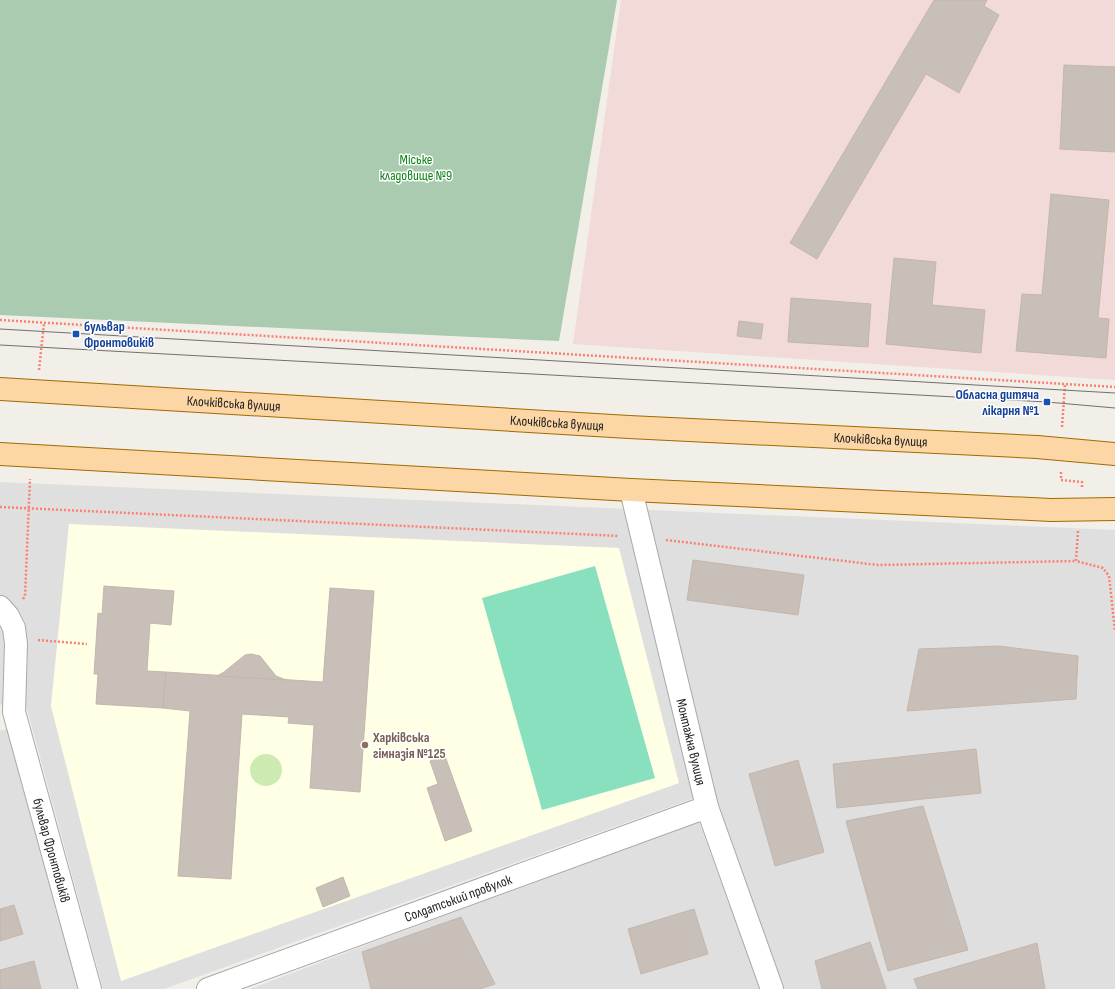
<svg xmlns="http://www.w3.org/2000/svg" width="1115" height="989" viewBox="0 0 1115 989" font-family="'Sofia Sans Condensed',sans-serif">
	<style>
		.residential { fill: #e0dfdf }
		.commercial { fill: #f2dad9 }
		.education { fill: #ffffe5 }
		.grass { fill: #cdebb0 }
		.cemetery { fill: #aacbaf }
		.pitch { fill: #88e0be }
		.building { fill: #c7bfb8; stroke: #c4b6ab }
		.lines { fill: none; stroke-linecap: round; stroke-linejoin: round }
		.minor-casing { stroke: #a9a9a9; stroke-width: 24 }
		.major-casing { stroke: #a06b00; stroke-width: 24 }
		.path { stroke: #fa8072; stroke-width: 2.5; stroke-dasharray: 2 2; stroke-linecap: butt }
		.minor { stroke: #fff; stroke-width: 22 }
		.major { stroke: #fcd6a4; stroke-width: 22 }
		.tram { stroke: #707070; stroke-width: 1 }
		.transit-dot { fill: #1a4fb4; stroke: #fff; stroke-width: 1.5 }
		.education-dot { fill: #8d6e63; stroke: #fff; stroke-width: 1.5 }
		.labels { text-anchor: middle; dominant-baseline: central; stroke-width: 3; stroke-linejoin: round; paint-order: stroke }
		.park-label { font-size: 14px; fill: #0c8416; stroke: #fff }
		.transit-label { font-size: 14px; font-weight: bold; fill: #164399; stroke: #fff; text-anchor: start }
		.street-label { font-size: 14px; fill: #222; stroke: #fff }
		.education-label { font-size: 14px; font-weight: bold; fill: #785e54; stroke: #fff; text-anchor: start }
	</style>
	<rect width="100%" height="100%" fill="#f2efe9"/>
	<g class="residential">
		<path d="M0,482L1115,530V989H783L714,791L164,989H103L24,698L0,705Z"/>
		<path d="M7,729L79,989H0V731Z"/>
		<path d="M698,819L760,989H250Z"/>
	</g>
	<path class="commercial" d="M621,0H1115V380L573,344Z"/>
	<path class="education" d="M69,524L619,548L679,783L121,981L51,706Z"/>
	<circle class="grass" cx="266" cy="770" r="16"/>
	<path class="cemetery" d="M0,0H617L559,341L0,315Z"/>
	<path class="pitch" d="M595,566L655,778L542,810L482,598Z"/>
	<g class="building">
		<path d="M934,0H987L984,6L999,15L959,93L926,74L817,259L790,243Z"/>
		<path d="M1064,65L1115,67V152L1060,149Z"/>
		<path d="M1051,194L1109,200L1098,318L1109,319L1106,358L1016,351L1022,294L1042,295Z"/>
		<path d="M894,258L936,262L932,305L985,310L981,353L886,344Z"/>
		<path d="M791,298L871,304L868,347L788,342Z"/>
		<path d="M739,321L763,324L761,339L737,336Z"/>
		<path d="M693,560L804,575L798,615L687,600Z"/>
		<path d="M104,586L174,591L171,625L150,623L147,671L166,672L163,708L96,704L98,674H94L98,613L102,614Z"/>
		<path d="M330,588L374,591L360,792L310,788L314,725L288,723L289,717L242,714L231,879L178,876L190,711L163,708L166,672L323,682Z"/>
		<path d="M999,646L1078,656L1076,699L907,711L919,649Z"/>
		<path d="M251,654L260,656L276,676L286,680L217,676L224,672L245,655Z"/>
		<path d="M976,749L981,793L837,808L833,764Z"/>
		<path d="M445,756L472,831L445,841L427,788L438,784L430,761Z"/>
		<path d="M798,760L824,852L775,866L749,774Z"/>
		<path d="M923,806L968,950L888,971L846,821Z"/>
		<path d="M343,877L350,896L323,907L316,888Z"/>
		<path d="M14,905L23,934L0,941V909Z"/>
		<path d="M694,909L708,954L641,974L628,929Z"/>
		<path d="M461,917L495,984L480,989H371L362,952Z"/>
		<path d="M870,942L886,989H822L815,961Z"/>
		<path d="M1037,943L1045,989H918L914,979Z"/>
		<path d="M34,961L41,989H0V970Z"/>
	</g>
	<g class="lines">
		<defs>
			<g id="minor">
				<path id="s1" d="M631,490L707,807L772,989"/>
				<path id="s2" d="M0,607L8,616L14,628L16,644L14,712L90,989"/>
				<path id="s3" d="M208,989L707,807"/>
			</g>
			<g id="major">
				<path id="s4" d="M0,389L629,427L1037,447L1115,454"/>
				<path d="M0,454L631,490L1051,510L1115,509"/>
			</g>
		</defs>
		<use href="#minor" class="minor-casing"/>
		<use href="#major" class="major-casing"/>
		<g class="path">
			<path d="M0,320L1115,387"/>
			<path d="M39,370L44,323"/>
			<path d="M1062,427L1065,384"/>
			<path d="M1061,472V480L1082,482V487"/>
			<path d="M0,507L619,536"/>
			<path d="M1078,531L1076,561L1103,568L1109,576L1115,631"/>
			<path d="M666,540L878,565L1076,561"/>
			<path d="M23,599L25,596L30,479"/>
			<path d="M38,640L87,644"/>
		</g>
		<use href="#minor" class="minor"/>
		<use href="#major" class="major"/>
		<g class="tram">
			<path d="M0,329L1115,393"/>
			<path d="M0,345L1047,402L1115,408"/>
		</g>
	</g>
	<g class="transit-dot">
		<rect x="72" y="330" width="8" height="8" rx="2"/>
		<rect x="1043" y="398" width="8" height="8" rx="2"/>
	</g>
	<circle class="education-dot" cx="365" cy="745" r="4"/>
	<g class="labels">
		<g class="park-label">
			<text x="416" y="159">Міське<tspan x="416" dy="16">кладовище №9</tspan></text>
		</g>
		<g class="transit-label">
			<text x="84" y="326">бульвар<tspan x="84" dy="16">Фронтовиків</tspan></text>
			<text x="1039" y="394" text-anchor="end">Обласна дитяча<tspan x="1039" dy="16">лікарня №1</tspan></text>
		</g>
		<g class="street-label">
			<text stroke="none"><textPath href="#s4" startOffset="234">Клочківська вулиця</textPath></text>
			<text stroke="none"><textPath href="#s4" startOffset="558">Клочківська вулиця</textPath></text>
			<text stroke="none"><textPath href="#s4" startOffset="882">Клочківська вулиця</textPath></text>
			<text stroke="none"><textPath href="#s1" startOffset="259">Монтажна вулиця</textPath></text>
			<text stroke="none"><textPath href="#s2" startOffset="253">бульвар Фронтовиків</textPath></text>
			<text stroke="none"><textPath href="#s3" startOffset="266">Солдатський провулок</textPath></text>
		</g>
		<g class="education-label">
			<text x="373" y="737">Харківська<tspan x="373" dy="16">гімназія №125</tspan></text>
		</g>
	</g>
</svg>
